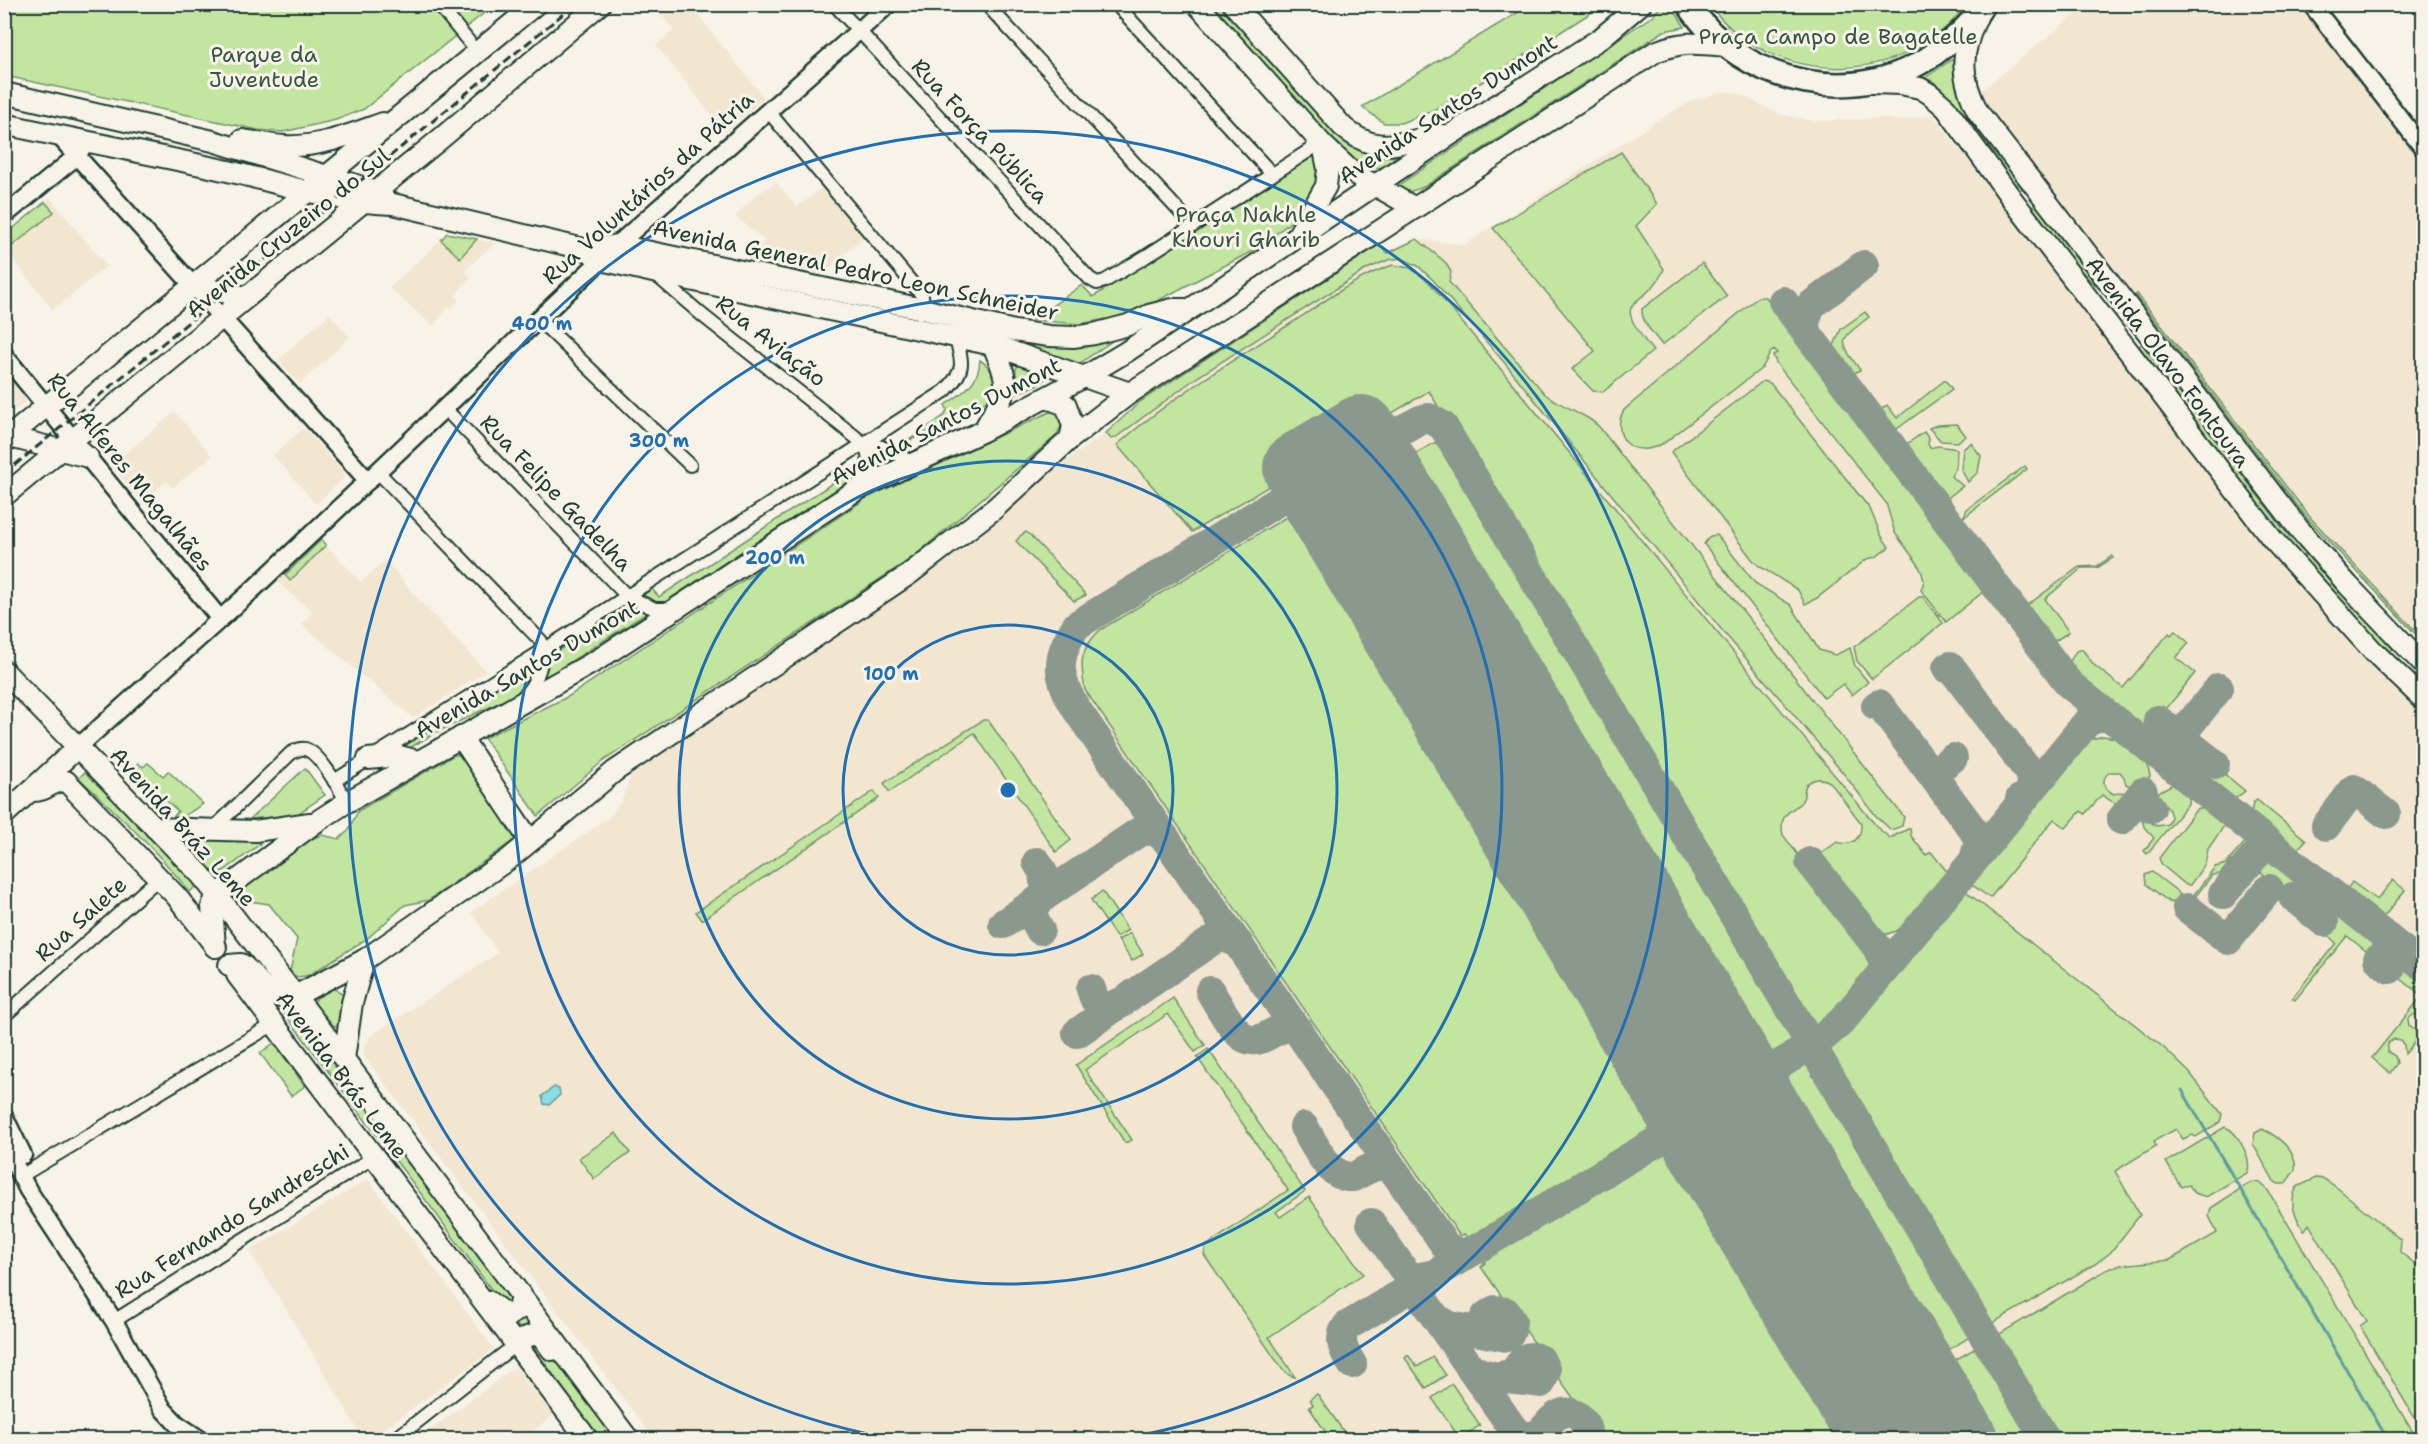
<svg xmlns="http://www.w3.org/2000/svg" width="2428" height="1444" viewBox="0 0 2428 1444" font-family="'Shantell Sans',sans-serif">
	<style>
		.built { fill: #f2e6d0 }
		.green { fill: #c2e6a0; stroke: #70926a; stroke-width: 1.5 }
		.water { fill: #8bdce3; stroke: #609c9d; stroke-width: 1.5 }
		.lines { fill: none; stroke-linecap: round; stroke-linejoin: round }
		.stream { stroke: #609c9d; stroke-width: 3 }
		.taxiway { stroke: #8b988e; stroke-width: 30 }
		.runway { stroke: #8b988e; stroke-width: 74 }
		.street-casing { stroke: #1f3d34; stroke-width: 16 }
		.secondary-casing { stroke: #1f3d34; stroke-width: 21 }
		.primary-casing { stroke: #1f3d34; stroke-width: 24 }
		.highway-casing { stroke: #1f3d34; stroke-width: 27 }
		.street { stroke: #f7f3e8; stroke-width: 12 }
		.secondary { stroke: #f7f3e8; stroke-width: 16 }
		.primary { stroke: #f7f3e8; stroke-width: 20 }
		.highway { stroke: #f7f3e8; stroke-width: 22 }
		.rail { stroke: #1f3d34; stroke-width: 3; stroke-dasharray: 9 4.5; stroke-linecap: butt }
		.ring { fill: none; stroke: #1f6fb2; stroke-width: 3 }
		.labels { text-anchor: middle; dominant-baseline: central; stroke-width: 6; stroke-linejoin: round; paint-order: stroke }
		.park-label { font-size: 22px; fill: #375644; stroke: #f7f3e8 }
		.street-label { font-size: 22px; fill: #1f3d34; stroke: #f7f3e8 }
		.centre { fill: #1f6fb2; stroke: #f7f3e8; stroke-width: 3 }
		.ring-label { font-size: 18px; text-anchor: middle; font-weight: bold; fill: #1f6fb2; stroke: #f7f3e8; stroke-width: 6; stroke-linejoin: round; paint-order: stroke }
	</style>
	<rect width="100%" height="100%" fill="#f7f3e8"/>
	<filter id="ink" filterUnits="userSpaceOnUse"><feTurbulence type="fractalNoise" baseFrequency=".0167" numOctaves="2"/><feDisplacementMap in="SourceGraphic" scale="12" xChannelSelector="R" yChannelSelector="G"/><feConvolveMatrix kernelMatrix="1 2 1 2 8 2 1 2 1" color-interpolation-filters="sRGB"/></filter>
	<g filter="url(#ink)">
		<g class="built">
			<path d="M653,5H690L764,98L725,132L656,45L674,30Z"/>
			<path d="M2087,5H2303L2423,163V639L2309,516L2137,294L2135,295L1977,94Z"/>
			<path d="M1725,91L1742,95L1779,114L1816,121L1883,118L1899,121L1933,115L2287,575L2324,615L2423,713V1439H654L366,1059L363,1053L365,1043L372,1035L498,953L471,912L608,818L622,800L633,768L970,544L998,521L1006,507L1036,482L1106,433L1141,401L1379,245L1388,253L1417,239L1464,245L1662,118L1693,100Z"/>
			<path d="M776,182L797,207L822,188L863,237L822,275L748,259L765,241L735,216L757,194Z"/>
			<path d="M50,198L107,266L53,310L5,249L4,236Z"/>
			<path d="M477,239L495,243L465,270L471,277L455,295L459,299L451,308L449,307L433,326L389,288L441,240L460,258Z"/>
			<path d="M329,314L350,337L300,384L278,360Z"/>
			<path d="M5,374L26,401L5,418H4Z"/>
			<path d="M175,412L212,456L172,488L167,481L142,502L111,465Z"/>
			<path d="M304,428L344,473V478L316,504L273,455Z"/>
			<path d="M321,540L361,582L386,560L416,597L486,671L413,718L301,624L313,612L277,582Z"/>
			<path d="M368,1179L494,1349L370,1439L364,1440L281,1301L249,1251Z"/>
			<path d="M515,1367L554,1415L522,1439H418Z"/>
		</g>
		<g class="green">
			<path d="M5,5H494L364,109L336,120L283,132L258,130L5,76Z"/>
			<path d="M1212,5H1223L1343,139C1361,151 1375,156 1396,157L1380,168L1358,163L1326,133Z"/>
			<path d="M1530,5H1603L1492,76L1432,111L1401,123H1384L1362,107Z"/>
			<path d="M1661,5H1671L1685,27L1664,31L1424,187L1409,192L1396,187L1654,15Z"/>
			<path d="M1710,5H1966C1906,88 1770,89 1710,5Z"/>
			<path d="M1951,60H1953L1958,84L2022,185V189H2018L1945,93L1934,82L1925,78Z"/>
			<path d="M1621,152L1657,204L1636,226L1664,269C1645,313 1605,291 1653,351L1603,392L1593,391L1572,369L1595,351L1493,228Z"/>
			<path d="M1316,154L1322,174L1312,205L1258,248L1144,308L1119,317L1079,324L1032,320L1082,285L1093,297Z"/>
			<path d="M45,202L54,212L10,248L5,241V235Z"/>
			<path d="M2034,204L2036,205L2100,290L2075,265L2033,208Z"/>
			<path d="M447,233L477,239L460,258L441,240Z"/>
			<path d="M1417,239L1445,262L1451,272L1449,282L1545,394C1562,407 1589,415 1600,428L1904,817L1902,826L1891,830L1876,816L1844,774L1721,629L1503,361L1433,280L1418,266L1401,258L1388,260L1367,269L1196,378L1115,438L1111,439L1106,433L1141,401L1379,245L1388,253Z"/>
			<path d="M633,256L1034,343L1118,337L1080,363L1072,364L630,259Z"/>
			<path d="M1702,263L1727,296L1662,345C1654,334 1641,323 1642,309Z"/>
			<path d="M1393,265L1410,268L1429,282L1878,828L1890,838L1910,828L1911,836L1926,855L1931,852L1949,874C1931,895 1906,940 1876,934L1819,861L1822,853L1837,842C1852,847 1862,839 1861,823L1830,782C1821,777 1813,778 1806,785C1803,790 1805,795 1803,799C1798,811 1777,809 1783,835L1870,949L1874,960V966L1822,1025L1814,1027L1803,1020L1429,391L1192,532L1117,445C1170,398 1231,362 1290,324C1323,303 1355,277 1393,265Z"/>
			<path d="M2137,294L2309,516L2423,639V642L2307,518L2135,295Z"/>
			<path d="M1758,297H1766L1984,591L1946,622L1921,590L1924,581L1922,573L1918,564L1895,533L1886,503L1776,363L1773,355L1777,353L1775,350L1771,352L1762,368L1664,443C1658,446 1652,449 1646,449C1623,451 1613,428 1624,410Z"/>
			<path d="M1865,312L1869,317C1839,341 1837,338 1860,370L1854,373L1848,370L1833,348L1841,329Z"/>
			<path d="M2142,344L2288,535L2393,649L2389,652L2284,538L2139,346Z"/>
			<path d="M980,360C996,370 999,386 987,401L911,440H909L945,415L947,409L945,405C963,393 979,383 980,360Z"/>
			<path d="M1020,365L1042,374L1045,378L1043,382L1016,394V368Z"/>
			<path d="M1945,380L1952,389L1894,431L1879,411L1887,405L1897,418Z"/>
			<path d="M1763,381L1770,383L1870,509L1881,535L1889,547L1876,557L1867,559L1817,598L1805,604L1798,590L1759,566L1752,559L1671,452Z"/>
			<path d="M1056,409L1065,419L1056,436L912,558L603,761L538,816L484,738L569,696L867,498Z"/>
			<path d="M1957,424L1966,436L1957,442L1941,441L1929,428L1937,425Z"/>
			<path d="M1924,432L1929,439L1928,444L1930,448L1938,446L1957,449L1956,468L1951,476L1963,486L1945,500L1904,446Z"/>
			<path d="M1434,443L1446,444L1455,455L1791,1024L1795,1035C1790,1053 1767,1061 1750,1063L1732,1052L1393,483L1390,473L1392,467Z"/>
			<path d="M1971,443L1981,456L1978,472L1968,482L1961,469L1963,449Z"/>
			<path d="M2025,466L2027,469L1963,518L1967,509Z"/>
			<path d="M851,471V480L662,604L641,597L652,589L659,597Z"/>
			<path d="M1312,504L1318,505L1326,512L1660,1074C1667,1092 1670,1107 1658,1124L1468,1238L1464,1234L1460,1236L1085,690C1080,663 1079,650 1100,630L1306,505Z"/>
			<path d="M1026,532L1031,536L1086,595L1074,601L1016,541L1021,535Z"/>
			<path d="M1717,535L1755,583L1791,605L1819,650L1835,655L1850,648L1855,666L1868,682L1852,695L1843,684L1824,698L1704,544L1710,536Z"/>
			<path d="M321,540L326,545L290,581L285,575Z"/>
			<path d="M2112,556L2113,558L2097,568H2082L2045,599L2069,632L2052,643L2025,607L2079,567L2097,566Z"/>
			<path d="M1919,597H1923L1943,623L1872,679L1857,661L1854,647Z"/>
			<path d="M627,606L647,613L542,680L553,654Z"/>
			<path d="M2175,631L2189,643L2176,658L2195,673L2147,733L2082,681L2068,665L2076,651L2082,649L2094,665L2123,688L2169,633L2171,635Z"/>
			<path d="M534,664L521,692L435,733L408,749H400Z"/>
			<path d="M983,720H988L1071,840L1056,852L974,733L889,792L884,783Z"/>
			<path d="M2103,736L2116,738L2147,762L2150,776L2139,791L2126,784L2124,777L2120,772H2110C2100,779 2103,789 2114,794L2122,792L2132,800C2120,809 2112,802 2102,795L2085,814L2081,811L2066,828L2054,819L1990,898L1971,884L2082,747L2092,739Z"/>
			<path d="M454,755H463L514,834V840L429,900L405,905L368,938L309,975C300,977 295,979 290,971L297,939L269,904L241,900L236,897L238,890L313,838L322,835L339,839L348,831L358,811Z"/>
			<path d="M138,763L143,767L148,763L163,776L168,771L203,804L184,816L172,819L178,811L131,771Z"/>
			<path d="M2215,766L2245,791L2235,799H2232L2206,778Z"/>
			<path d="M305,768L325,795L296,815L250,819Z"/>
			<path d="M85,772L198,884L190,892C156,850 118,814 79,778Z"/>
			<path d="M2173,784L2189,794L2188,804L2147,854L2144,851L2154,838L2144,827L2141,814L2145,810L2149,814L2152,823L2157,826L2168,824L2171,817L2169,810L2165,805L2155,806L2152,801L2160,791Z"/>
			<path d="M874,791L879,798L702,920L696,912Z"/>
			<path d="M2257,800L2306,840L2297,850L2251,813L2253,803Z"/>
			<path d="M2205,808L2224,822V826L2208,849L2205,864L2190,885H2186L2162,865L2159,858L2196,810Z"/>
			<path d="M180,836L257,840L260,844L224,871L215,873L178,839Z"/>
			<path d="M2246,841L2249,842C2249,853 2242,862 2231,861L2220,874L2212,875L2182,914L2180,913L2215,867L2226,864Z"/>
			<path d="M2271,859L2298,881L2297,891L2291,899L2283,900L2265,885L2269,879L2256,868L2262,862Z"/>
			<path d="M2152,872L2178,892L2180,896L2174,903L2169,902L2146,884L2145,875Z"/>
			<path d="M2393,880L2405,890L2383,918L2347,889L2352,882L2377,900Z"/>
			<path d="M1964,890L2163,1047L2189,1072L2222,1114L2220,1122L2196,1137L2192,1135L2183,1139L2176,1129L2154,1141L2156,1146L2115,1171L2140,1215L2110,1253L2095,1264L1991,1324L1985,1323L1979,1316L1830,1066L1827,1056L1831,1044L1861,1014Z"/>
			<path d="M1102,891L1128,930L1116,937L1091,900Z"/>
			<path d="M2341,914L2382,946L2380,954L2375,958L2347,936L2295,1000L2292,998L2336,943L2323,930V924L2331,915Z"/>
			<path d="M1130,933L1143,954L1132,961L1118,940Z"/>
			<path d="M2399,963H2403L2423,979V1017L2415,1014L2408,1019L2409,1026L2415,1030L2418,1038L2405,1054L2404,1045L2400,1040L2394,1039L2388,1043V1052L2395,1056L2397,1063L2390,1073L2372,1058L2422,996L2395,974L2394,967Z"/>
			<path d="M326,989H336L343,995L338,1027L333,1025L314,1004L317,995Z"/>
			<path d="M1173,998L1205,1045L1195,1052L1168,1014L1085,1070L1132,1140L1125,1143L1076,1065Z"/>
			<path d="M297,1010L618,1439H600L440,1219L284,1013Z"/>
			<path d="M274,1043L305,1086L291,1096L260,1053Z"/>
			<path d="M1208,1049L1305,1191L1276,1212L1280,1217L1309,1197L1363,1274L1269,1337L1295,1377L1289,1375L1282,1369L1204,1255L1206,1246L1288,1190L1197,1057Z"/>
			<path d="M1811,1064L1817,1067L1969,1322L1971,1333L1968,1338L1929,1362L1919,1364L1913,1359L1767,1114L1764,1100L1768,1087L1801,1066Z"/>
			<path d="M2225,1127C2238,1131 2253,1161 2247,1173L2206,1197L2195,1193L2189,1185L2181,1187L2166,1162Z"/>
			<path d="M2262,1129C2278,1136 2298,1152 2295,1170L2285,1184H2278L2274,1181L2253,1144L2255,1133Z"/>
			<path d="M616,1133L630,1153L594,1179L579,1158Z"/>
			<path d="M1676,1147C1693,1147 1703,1153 1714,1166L1877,1439H1602L1481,1267L1485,1263L1483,1260Z"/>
			<path d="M2316,1178L2324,1179L2335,1186L2401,1240L2400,1252L2423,1270V1432L2360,1326L2367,1321L2309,1224L2304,1231C2295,1215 2288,1204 2297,1187Z"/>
			<path d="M2251,1182L2260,1183L2267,1189L2417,1439H2053L2000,1352L1996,1342L1998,1335L2106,1270L2120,1265L2170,1260L2217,1233L2209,1216L2211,1208Z"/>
			<path d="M1974,1349H1979L1988,1354L2039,1439H1961L1928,1385L1929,1378L1941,1368Z"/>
			<path d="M1408,1355L1417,1367L1433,1357L1446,1375L1426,1388L1405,1358Z"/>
			<path d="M1452,1384L1480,1425L1460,1439L1432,1398Z"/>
			<path d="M1317,1394L1318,1395L1349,1439H1330L1309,1407L1313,1405L1310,1399Z"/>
		</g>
		<path class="water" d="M554,1087L559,1089L560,1095L549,1105L544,1104L542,1096Z"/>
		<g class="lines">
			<path class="stream" d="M2182,1090L2388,1440"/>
			<g class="taxiway">
				<path d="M1783,301L2069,684L2424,967"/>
				<path d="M1807,317L1810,306L1864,265"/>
				<path d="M1364,510C1350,487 1338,471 1308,483L1077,625C1054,658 1057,678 1077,710L1445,1245L1456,1253L1469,1252"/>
				<path d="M1430,618L1362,500C1340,453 1388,438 1420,420L1429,418L1443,426L2046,1440"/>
				<path d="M1947,668L1950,666L2029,772C2032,783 2032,795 2020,799"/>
				<path d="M1876,706L1879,704L1974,831L1979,842L1974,860"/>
				<path d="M2158,720L2215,764"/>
				<path d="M2180,736L2219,688"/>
				<path d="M1945,764L1953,758"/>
				<path d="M2121,820L2143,792L2144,800L2151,808"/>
				<path d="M2326,826L2354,789L2386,814"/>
				<path d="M1037,862L1043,872L1044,881L1051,889L1056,888"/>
				<path d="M1810,862L1877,947L1886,968"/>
				<path d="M2223,894L2255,856"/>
				<path d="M2293,897L2324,922"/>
				<path d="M2187,908L2228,940L2269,889"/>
				<path d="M1003,924L1139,832L1154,830L1166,839"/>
				<path d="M1040,930L1032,915L1034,907L1043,897"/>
				<path d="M2378,959L2390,969"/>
				<path d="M1091,989C1096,1007 1101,1010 1119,1003"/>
				<path d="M1210,991C1218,1004 1231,1029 1243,1037C1264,1050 1277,1018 1299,1031"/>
				<path d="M1077,1033L1213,940L1224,937L1239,944"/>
				<path d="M1686,1049C1702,1072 1710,1093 1743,1087L1821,1039L1841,1022L1866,992L2088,721L2097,717H2109"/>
				<path d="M1743,1087C1720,1112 1740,1136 1753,1161"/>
				<path d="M1304,1127C1315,1145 1329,1179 1353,1177C1369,1170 1378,1159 1395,1172"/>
				<path d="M1371,1223L1405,1272L1415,1278L1430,1275L1423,1287L1424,1301L1514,1430L1521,1435L1541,1440"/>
				<path d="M1437,1319L1450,1326L1507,1337L1511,1331L1512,1321L1506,1312L1495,1310L1486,1316L1480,1326L1471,1330"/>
				<path d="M1352,1364C1344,1352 1337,1339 1347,1326L1695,1119C1710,1099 1706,1085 1695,1065"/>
				<path d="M1470,1367C1485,1379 1522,1380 1541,1383L1546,1371L1540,1359C1523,1352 1521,1364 1512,1374L1499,1376"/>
				<path d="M1523,1436C1545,1438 1544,1423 1558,1415C1575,1406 1590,1423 1587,1440"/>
			</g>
			<path class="runway" d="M1877,1440L1300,468L1361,432L1961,1440"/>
			<defs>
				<g id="street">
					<path d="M438,4L469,42"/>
					<path d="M834,4L1090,279L1097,283L1105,281L1145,257L1310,150L1318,140"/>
					<path d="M986,4L1182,214"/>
					<path d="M1116,4L1272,174"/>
					<path d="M768,111L922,295L923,309"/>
					<path d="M656,275L702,315L863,443C873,457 868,474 859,488"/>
					<path d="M539,320L690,465"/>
					<path d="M445,409L627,596L655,609H674"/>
					<path d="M863,443L882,447L912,462"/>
					<path d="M378,472L541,641C544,662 538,681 523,697"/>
					<path d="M334,781L542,651L945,391C966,370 963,363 955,336"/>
					<path d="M212,830L291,753C295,751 300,748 305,749C319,752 340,790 347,802"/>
					<path d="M4,1016L159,878"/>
					<path d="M21,1176L274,1024"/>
					<path d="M114,1321L374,1157"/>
					<path d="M394,1440L515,1345"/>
				</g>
				<g id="secondary">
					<path d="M2311,4L2424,149"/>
					<path d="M59,136L368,481"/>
					<path d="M4,216L78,155L82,148"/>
					<path d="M4,355L220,619"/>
					<path d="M77,748L247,595L617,245L889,4"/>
					<path d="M4,1116L23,1155"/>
					<path d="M4,1143L28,1190L114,1321L163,1409L177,1424L201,1440"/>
				</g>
				<g id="primary">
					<path d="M1197,4L1323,145L1353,173L1415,208"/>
					<path d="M1233,4L1343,127C1380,159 1403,139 1444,135"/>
					<path d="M1977,17C1960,53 1960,77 1978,112L2299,529L2348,585L2424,665"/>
					<path d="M1872,83L1900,84L1920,88L1930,94L1946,108L2012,199L2273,540L2373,651L2424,700"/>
					<path d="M4,93L213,141L353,184L376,192L383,197"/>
					<path d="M4,124C76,140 147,153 219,169C276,181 333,203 393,204L588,250L617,245L923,309L1014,331L1049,336L1073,337L1094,334L1128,325L1149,315L1173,309H1185"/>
					<path d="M242,140C256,142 270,145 284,146C318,148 352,134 383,123"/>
					<path d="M1299,233L1326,186L1328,169L1323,145"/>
					<path d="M588,250L601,260L653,272L993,345L1130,393"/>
					<path d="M194,286L247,297"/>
					<path d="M1046,398L1066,405L1073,426L1070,439"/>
					<path d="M984,430C1007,387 1013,392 993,345"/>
					<path d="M10,437L88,457"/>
					<path d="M4,441L536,4"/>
					<path d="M4,496L439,140L600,4"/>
					<path d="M4,671L201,875L217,895L344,1059L629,1440"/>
					<path d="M461,737L530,841"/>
					<path d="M368,759L399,756L418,761"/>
					<path d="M31,791C49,792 50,780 66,781L177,897L216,947"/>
					<path d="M4,815L77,748"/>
					<path d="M155,828L255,831L310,823"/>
					<path d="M215,947L212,906L217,895L316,822L347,802L599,659L858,489L983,431L1084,377L1126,352L1450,135L1601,38L1641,4"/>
					<path d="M229,965L241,964C262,979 264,1003 295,996L364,960L509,859L615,771L908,575L994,509L1070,439L1130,393L1655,52C1682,41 1696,43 1725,46"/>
					<path d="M237,975L588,1440"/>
					<path d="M344,1059L352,1003L364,960"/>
					<path d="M488,1301L508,1316L518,1310L521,1295"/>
					<path d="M515,1345C534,1331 538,1331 552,1350"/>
				</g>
				<path id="highway" d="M1688,4C1743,88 1863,112 1942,48C1958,36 1974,22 1983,4"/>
			</defs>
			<use href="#street" class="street-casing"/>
			<use href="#secondary" class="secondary-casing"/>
			<use href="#primary" class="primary-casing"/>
			<use href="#highway" class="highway-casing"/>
			<use href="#street" class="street"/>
			<use href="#secondary" class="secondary"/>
			<use href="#primary" class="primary"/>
			<use href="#highway" class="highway"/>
			<path class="rail" d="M4,474L575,4"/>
		</g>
	</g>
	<g class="ring">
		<circle cx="1008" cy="790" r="165"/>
		<circle cx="1008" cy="790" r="329"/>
		<circle cx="1008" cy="790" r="494"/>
		<path d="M894 1439A659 659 0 1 1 1122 1439"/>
	</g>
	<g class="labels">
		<g class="park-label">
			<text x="1838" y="36">Praça Campo de Bagatelle</text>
			<text x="264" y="54">Parque da<tspan x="264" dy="25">Juventude</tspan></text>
			<text x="1246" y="214">Praça Nakhle<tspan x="1246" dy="25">Khouri Gharib</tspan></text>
		</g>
		<g class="street-label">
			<text transform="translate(1448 109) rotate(-33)">Avenida Santos Dumont</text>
			<text transform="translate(980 131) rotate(47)">Rua Força Pública</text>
			<text transform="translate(648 188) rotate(-42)">Rua Voluntários da Pátria</text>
			<text transform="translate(288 233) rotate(-39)">Avenida Cruzeiro do Sul</text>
			<text transform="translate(856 270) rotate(12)">Avenida General Pedro Leon Schneider</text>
			<text transform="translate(771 341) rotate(38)">Rua Aviação</text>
			<text transform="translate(2168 362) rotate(53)">Avenida Olavo Fontoura</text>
			<text transform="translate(946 421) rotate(-27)">Avenida Santos Dumont</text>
			<text transform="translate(130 472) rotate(51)">Rua Alferes Magalhães</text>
			<text transform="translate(556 493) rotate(46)">Rua Felipe Gadelha</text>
			<text transform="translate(527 669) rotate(-30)">Avenida Santos Dumont</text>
			<text transform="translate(183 827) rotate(48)">Avenida Bráz Leme</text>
			<text transform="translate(81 919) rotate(-42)">Rua Salete</text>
			<text transform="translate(342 1075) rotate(53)">Avenida Brás Leme</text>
			<text transform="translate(232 1221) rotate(-32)">Rua Fernando Sandreschi</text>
		</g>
	</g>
	<circle cx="1008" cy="790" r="9" class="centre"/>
	<g class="ring-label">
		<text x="542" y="330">400 m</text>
		<text x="659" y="447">300 m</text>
		<text x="775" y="564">200 m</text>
		<text x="891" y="680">100 m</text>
	</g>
	<rect width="2428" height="1444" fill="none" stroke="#f7f3e8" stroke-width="24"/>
	<rect x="12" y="12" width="2404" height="1420" fill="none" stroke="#1f3d34" stroke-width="2" filter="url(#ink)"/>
</svg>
